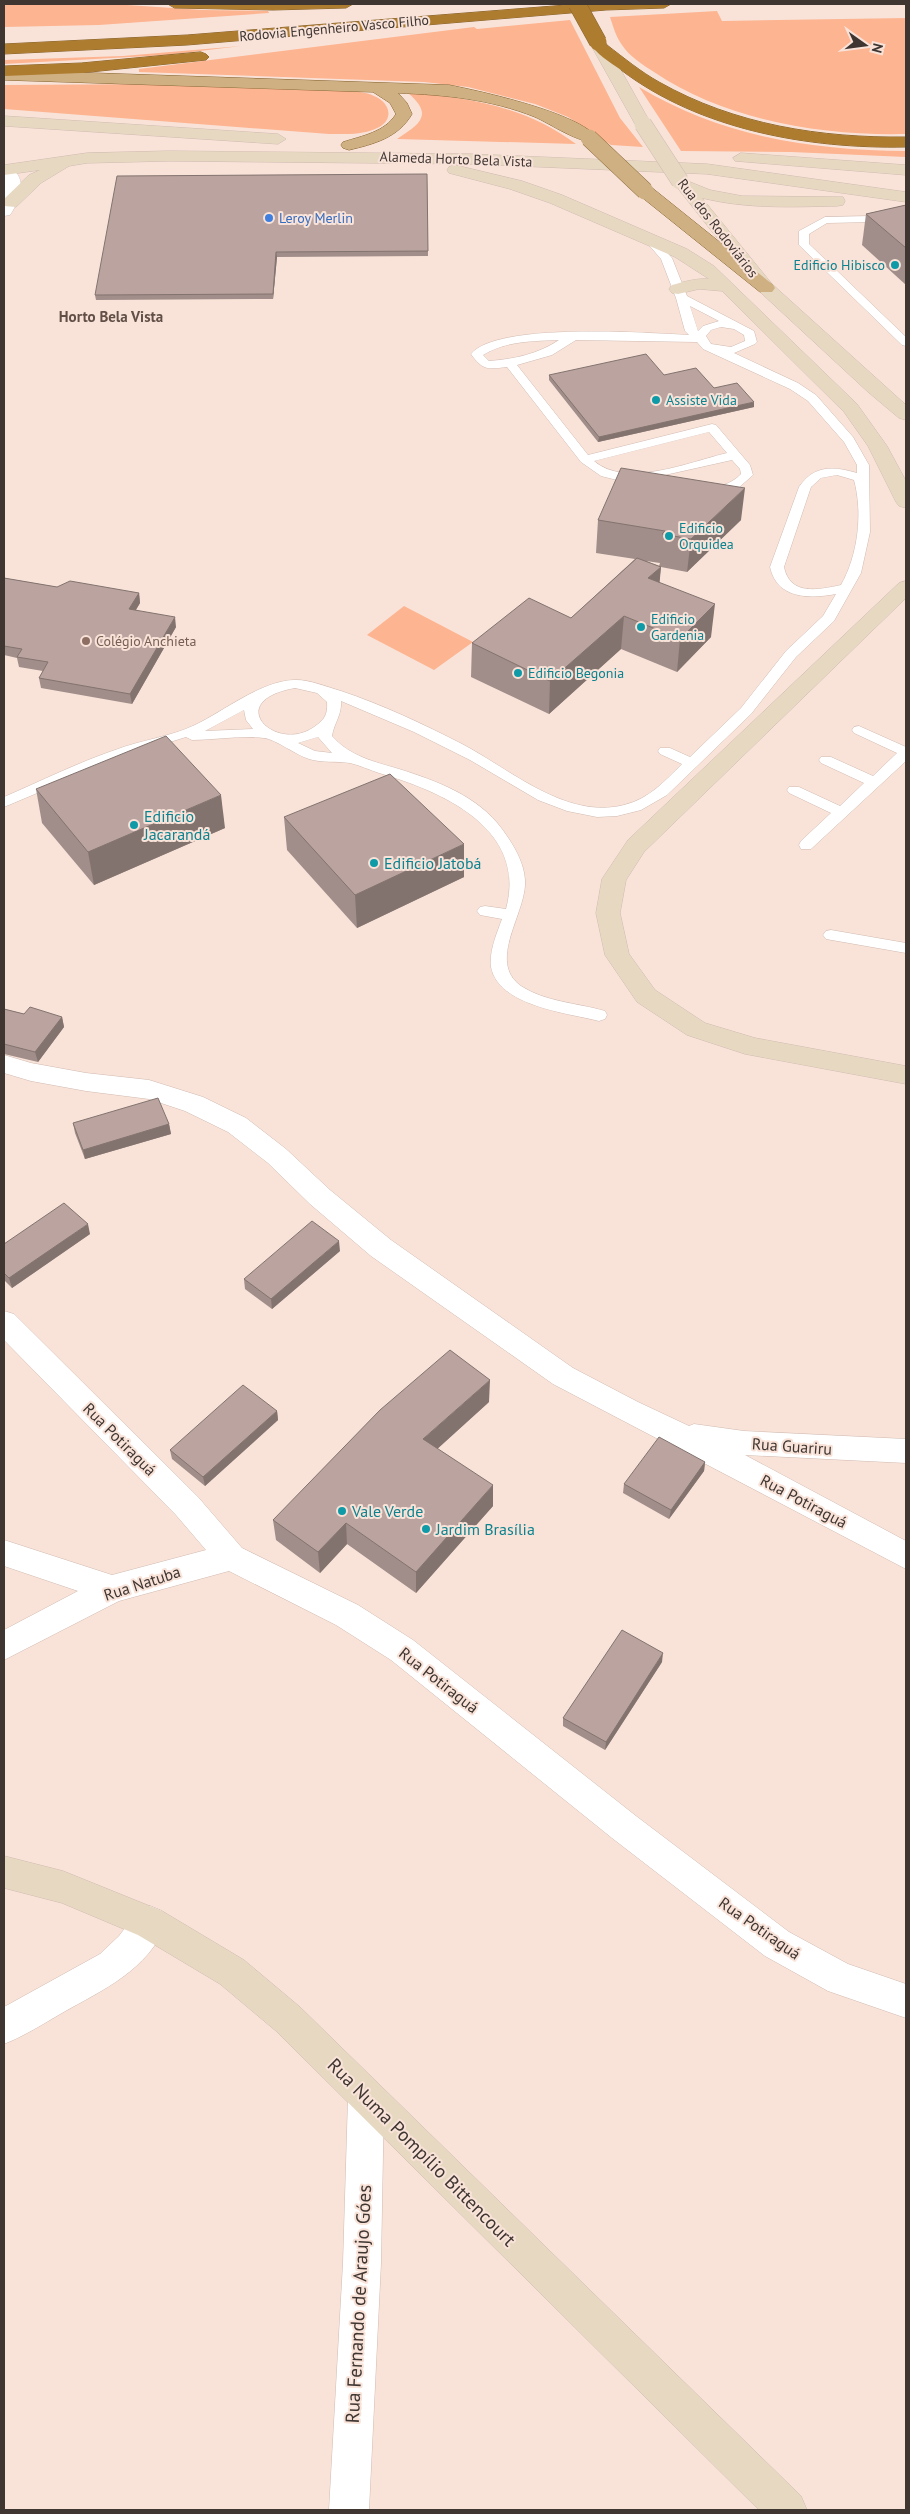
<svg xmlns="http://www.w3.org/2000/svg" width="910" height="2514" viewBox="0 0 910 2514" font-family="'PT Sans',sans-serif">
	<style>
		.green { fill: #fdb491 }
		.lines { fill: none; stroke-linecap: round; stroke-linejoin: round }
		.lane-casing { stroke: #d1bbb1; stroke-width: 1 }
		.street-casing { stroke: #d1bbb1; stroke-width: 1 }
		.secondary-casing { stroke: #d1bbb1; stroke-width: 1 }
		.primary-casing { stroke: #876430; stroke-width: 1 }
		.highway-casing { stroke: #876430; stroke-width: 1 }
		.lane { fill: #fff; fill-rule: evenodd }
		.street { fill: #fff; fill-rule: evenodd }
		.secondary { fill: #e7d8c1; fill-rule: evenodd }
		.primary { fill: #ceb082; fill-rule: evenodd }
		.highway { fill: #ae7c2f; fill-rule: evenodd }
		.secondary-bridge-casing { stroke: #d1bbb1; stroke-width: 18; stroke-linecap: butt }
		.primary-bridge-casing { stroke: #876430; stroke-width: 18; stroke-linecap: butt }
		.highway-bridge-casing { stroke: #876430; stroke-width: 18; stroke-linecap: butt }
		.secondary-bridge { stroke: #e7d8c1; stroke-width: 17 }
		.primary-bridge { stroke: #ceb082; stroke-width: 17 }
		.highway-bridge { stroke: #ae7c2f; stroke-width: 17 }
		.wall { fill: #a18d89; fill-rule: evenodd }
		.shaded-wall { fill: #83736f }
		.building { fill: #bba49f; stroke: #83736f }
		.shop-dot { fill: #3f7fe0; stroke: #f9e3d9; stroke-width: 2 }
		.culture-dot { fill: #0f9aa8; stroke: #f9e3d9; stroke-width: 2 }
		.education-dot { fill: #8d6e63; stroke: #f9e3d9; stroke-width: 2 }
		.labels { text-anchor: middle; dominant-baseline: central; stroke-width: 4; stroke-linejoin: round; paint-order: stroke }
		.far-street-label { font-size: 14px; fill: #3f3632; stroke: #f9e3d9 }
		.far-shop-label { font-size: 14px; fill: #366cbe; stroke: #f9e3d9; text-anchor: start }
		.far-culture-label { font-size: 14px; fill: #0d838f; stroke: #f9e3d9; text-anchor: start }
		.far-education-label { font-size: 14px; fill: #785e54; stroke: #f9e3d9; text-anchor: start }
		.far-neighbourhood-label { font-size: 15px; font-weight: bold; fill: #625047; stroke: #f9e3d9 }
		.culture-label { font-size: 16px; fill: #0d838f; stroke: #f9e3d9; text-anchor: start }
		.street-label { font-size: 16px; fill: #3f3632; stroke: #f9e3d9 }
		.near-street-label { font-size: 19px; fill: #3f3632; stroke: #f9e3d9 }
	</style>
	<rect width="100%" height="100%" fill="#f9e3d9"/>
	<g class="green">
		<path d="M4,4H112L203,10L268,11L269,13L99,25L4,27Z"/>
		<path d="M717,11L722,21L906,18V134C821,136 725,120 654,72C643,65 629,56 622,45C616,37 613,26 610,17Z"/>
		<path d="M570,20L620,118L643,147L611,145L568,117L535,104L468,87L424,82L139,72V69L474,27L477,29Z"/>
		<path d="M241,46L167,55L4,64V60L123,56Z"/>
		<path d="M158,84L351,91C358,92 367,92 374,96C391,103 395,121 375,129C361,135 345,134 329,134L4,109V85Z"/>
		<path d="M639,87C723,137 811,150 906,151V157L791,152L681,151Z"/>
		<path d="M408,93C469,97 526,107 576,144L397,139C420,124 434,115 408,93Z"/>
		<path d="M404,606L473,642L434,670L367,635Z"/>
	</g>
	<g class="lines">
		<defs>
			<g id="lane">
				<path d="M872,216L906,223V229L872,222L827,223L809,234V244L906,337V346L902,345L799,245V231L825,217Z"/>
				<path d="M647,234L651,235L672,258L687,296L754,331L757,342L755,344L734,353L798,383L816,395L853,437L869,465L870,532L861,573L834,621L796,657L751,714L667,795L641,810L617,816L597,817L567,811L538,800L470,760L414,732L341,701C342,715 334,723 332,736C349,756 375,762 399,769C437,781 478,796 502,829C513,844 524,862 525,880C527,913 486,961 521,986C545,1002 578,1003 605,1011L607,1015L605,1019L599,1021C568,1013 498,1006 491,967C489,951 497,933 502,919L480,915L477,911L480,907L485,906L506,909C528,828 441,791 379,773C370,770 359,765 350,763C337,761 322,763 309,759C296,755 275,739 264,738C243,735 214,740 192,740L186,737L125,756L4,807V797C41,781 77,763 115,750C141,740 170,737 195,725C224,711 261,681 294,680C308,679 327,687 341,691C383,705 423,724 462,744C510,769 566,820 624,805C649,799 665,781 682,764L660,754L658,751L660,748H670L690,757L741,708L786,651L823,616L836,594C809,599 777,599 770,567L799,487C814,465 833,466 857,473V465L844,442L808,401L790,389L703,349L697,342L576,340L552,355L517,365L588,455L712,424L716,425L750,465L753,475L736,490L714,498L708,494C716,486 731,485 741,474L740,469L732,460L638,481H621L601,476L581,462L507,367C488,369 483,371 471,354C497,322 647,333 689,335L685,331L676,298L661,259L642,237ZM690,306L719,321L703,326L698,331ZM721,327L734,329L744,335L745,341L731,347L711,344L706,336L711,330ZM559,340C538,354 515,359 489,361L483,355C505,341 534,341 559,340ZM709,432L727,453C689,462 626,489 594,461ZM837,475L854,480C863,513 858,555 841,585C818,590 790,596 784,567L811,487L821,478ZM295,688L317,693L327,702C328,715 324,720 314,727C276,754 221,701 295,688ZM244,710L246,720L253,729L205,731ZM318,737L332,753L315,751L298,743Z"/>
				<path d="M859,726L906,747V761L811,849H801L799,845L801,841L831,813L789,793L787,790L789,787H799L840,806L864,783L821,763L819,760L821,757H831L873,776L897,753L854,733L852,730L854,727Z"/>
				<path d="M831,930L906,943V953L826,939L823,935L826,931Z"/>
			</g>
			<g id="street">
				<path d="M4,166C30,173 21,199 10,215L4,216Z"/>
				<path d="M4,1055L31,1063L86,1073L149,1080L203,1097L246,1118L286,1149L330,1190L391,1240L573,1368L638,1402L689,1426L694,1424L744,1431L906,1439V1463L745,1455L906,1541V1569L553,1384L371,1256L310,1204L268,1163L228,1132L185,1111L149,1099L86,1091L31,1081L4,1073Z"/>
				<path d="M4,1311L14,1314L198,1497L242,1548L358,1605L413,1640L636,1816L789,1932L848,1964L906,1984V2018L828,1991L765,1956L612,1838L391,1660L336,1625L229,1571L119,1601L4,1660V1630L78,1591L4,1566V1540L112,1575L206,1550L176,1515L4,1340Z"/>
				<path d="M150,1906L162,1911L167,1923C147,1971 104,1989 62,2013C43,2024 24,2036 4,2044V2007L100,1954L119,1936L138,1911Z"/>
				<path d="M366,2080L379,2085L384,2098L381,2263L369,2510H329L343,2263L348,2098L353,2085Z"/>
			</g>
			<g id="secondary">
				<path d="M600,42L608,47L651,124L649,127L643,129L635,124L592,47Z"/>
				<path d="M4,116L278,134L286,139L278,144L4,126Z"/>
				<path d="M169,151L470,154L707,164L906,192V202L707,174L470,164L169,161L87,163L69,166L41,183L16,207L4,206V199L29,175L40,170L4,175V165L87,153Z"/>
				<path d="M741,153L906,165V175L735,161L733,158Z"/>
				<path d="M455,165L522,181L562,195L687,249L714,266L857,404L887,446L906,481V508L899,506L896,502L868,446L844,412L722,291L699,289L678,294L672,293L669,289L672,285C684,282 696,278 709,279L675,257L550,203L510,189L449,173L447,170L449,167Z"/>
				<path d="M680,176L686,177L690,182L710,190L742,196L843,197L845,201L843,205L837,206C791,207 747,209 702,198L772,284L906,405V420L899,418L868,392L760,292L672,181L674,177Z"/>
				<path d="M906,581V598L644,852L626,880L620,913L629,954L655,990L705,1023L755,1038L906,1066V1084L745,1054L687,1035L637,1002L605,955L596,913L602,879L628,840L899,583Z"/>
				<path d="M4,1856L63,1871L162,1911L244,1960L300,2007L801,2496L807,2510H759L276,2031L220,1984L138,1935L62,1903L4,1888Z"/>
			</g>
			<g id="primary">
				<path d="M4,70L449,85C480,91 580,113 597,138L595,141C581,145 549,123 535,117C490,99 445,95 398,93L407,103L412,114C398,138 374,144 349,150L343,148L341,145L343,142C362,136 385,132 396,114L390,103L373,92L4,80Z"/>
				<path d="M645,186L651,187L772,284L775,288L772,292H760L639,195L637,191L639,187Z"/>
			</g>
			<g id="highway">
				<path d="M168,4H353L346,8L273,10L175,8Z"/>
				<path d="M579,4H671L664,8L606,10L187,45L4,54V44L187,35Z"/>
				<path d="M598,37L603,39L607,45C624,58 641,72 659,82C735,125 821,138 906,137V147C809,149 700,130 621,70C610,62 595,54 590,42Z"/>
				<path d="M201,52L206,54L209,57L206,60L81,73L4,76V66L81,63Z"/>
			</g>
		</defs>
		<use href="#lane" class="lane-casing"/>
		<use href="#street" class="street-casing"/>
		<use href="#secondary" class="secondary-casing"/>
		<use href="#primary" class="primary-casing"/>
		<use href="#highway" class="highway-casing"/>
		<use href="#lane" class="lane"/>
		<use href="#street" class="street"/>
		<use href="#secondary" class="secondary"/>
		<use href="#primary" class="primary"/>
		<use href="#highway" class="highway"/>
		<defs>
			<path id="secondary-bridge" d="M643,124L680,181"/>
			<path id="primary-bridge" d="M589,138L645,191"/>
			<path id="highway-bridge" d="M577,4L598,42"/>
		</defs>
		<use href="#secondary-bridge" class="secondary-bridge-casing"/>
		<use href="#primary-bridge" class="primary-bridge-casing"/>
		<use href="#highway-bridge" class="highway-bridge-casing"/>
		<use href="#secondary-bridge" class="secondary-bridge"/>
		<use href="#primary-bridge" class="primary-bridge"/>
		<use href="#highway-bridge" class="highway-bridge"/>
	</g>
	<g class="wall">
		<path d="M427,174L428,256L277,257L273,299L96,300L95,295Z"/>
		<path d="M906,205V285L862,245L866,214Z"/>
		<path d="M549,375H664L714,388L754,407L598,442L549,380Z"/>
		<path d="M598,520H741L687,572L661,567L659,582L711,637L677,672L621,649L549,714L471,677L472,643L571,618L635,559L596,553ZM646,561L660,563L659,566Z"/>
		<path d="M4,578L57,587L139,593L140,603L136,610L176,627L132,704L41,688L39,678L43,671L19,667L17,658L4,655Z"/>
		<path d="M36,789L225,828L94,885L42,823Z"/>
		<path d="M284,817L464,877L357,928L287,850Z"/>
		<path d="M4,1009L24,1014L62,1017L64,1027L38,1062L4,1054Z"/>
		<path d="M73,1123L169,1124L171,1134L85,1159L75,1133Z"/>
		<path d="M90,1234L12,1288L4,1280V1244Z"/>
		<path d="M340,1251L272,1309L245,1289L244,1279Z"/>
		<path d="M489,1402L437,1449L493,1506L416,1593L347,1544L320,1573L276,1540L273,1520Z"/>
		<path d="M277,1411L278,1420L205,1486L172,1459L170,1450Z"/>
		<path d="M705,1462L704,1471L669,1519L623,1493L624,1484Z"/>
		<path d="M662,1662L605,1750L563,1726V1718Z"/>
	</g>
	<g class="shaded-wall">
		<path d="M276,252L277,257L273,299V294Z"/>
		<path d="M754,402V407L598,442L599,437Z"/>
		<path d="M745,488L741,520L687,572L691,539Z"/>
		<path d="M661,567L658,600L648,578Z"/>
		<path d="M139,593L140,603L130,619L129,609Z"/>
		<path d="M715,604L711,637L677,672L680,639Z"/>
		<path d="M624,616L621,649L549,714L550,681Z"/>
		<path d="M175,617L176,627L132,704L130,694Z"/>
		<path d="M221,795L225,828L94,885L88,852Z"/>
		<path d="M464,844V877L357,928L355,895Z"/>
		<path d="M62,1017L64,1027L38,1062L35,1052Z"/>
		<path d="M169,1124L171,1134L85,1159L83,1150Z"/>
		<path d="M88,1224L90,1234L12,1288L9,1278Z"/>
		<path d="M339,1241L340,1251L272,1309L271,1299Z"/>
		<path d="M490,1380L489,1402L424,1461L423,1439Z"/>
		<path d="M277,1411L278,1420L205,1486L203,1477Z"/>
		<path d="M705,1462L704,1471L669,1519L671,1510Z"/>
		<path d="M493,1485V1506L416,1593V1572Z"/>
		<path d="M346,1523L347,1544L320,1573L318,1552Z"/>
		<path d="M663,1653L662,1662L605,1750L606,1742Z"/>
	</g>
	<g class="building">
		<path d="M427,174L428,251L276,252L273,294L95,295L117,176Z"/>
		<path d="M906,205V248L866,214Z"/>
		<path d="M646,354L664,375L696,368L714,388L737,383L754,402L599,437L549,375Z"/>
		<path d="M621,468L745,488L691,539L662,534L665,531L598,520Z"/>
		<path d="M637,558L661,567L648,578L715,604L680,639L624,616L550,681L472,643L529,598L571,618Z"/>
		<path d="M4,578L57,587L70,581L139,593L129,609L175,617L130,694L39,678L48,662L17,657L22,649L4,646Z"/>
		<path d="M166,736L221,795L88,852L36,789Z"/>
		<path d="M390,774L464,844L355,895L284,817Z"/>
		<path d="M30,1007L62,1017L35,1052L4,1044V1009L24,1014Z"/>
		<path d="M158,1098L169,1124L83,1150L73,1123Z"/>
		<path d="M64,1203L88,1224L9,1278L4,1273V1244Z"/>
		<path d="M312,1221L339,1241L271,1299L244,1279Z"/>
		<path d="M450,1350L490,1380L423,1439L493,1485L416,1572L346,1523L318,1552L273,1520L380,1410Z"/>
		<path d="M243,1385L277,1411L203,1477L170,1450Z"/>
		<path d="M659,1437L705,1462L671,1510L624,1484Z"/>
		<path d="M622,1630L663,1653L606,1742L563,1718Z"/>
	</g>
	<circle class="shop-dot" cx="269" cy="218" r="5"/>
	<g class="culture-dot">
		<circle cx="895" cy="265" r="5"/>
		<circle cx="656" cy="400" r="5"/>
		<circle cx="669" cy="536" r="5"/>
		<circle cx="641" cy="627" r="5"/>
		<circle cx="518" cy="673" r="5"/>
		<circle cx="134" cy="825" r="5"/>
		<circle cx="374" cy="863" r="5"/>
		<circle cx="342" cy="1511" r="5"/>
		<circle cx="426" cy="1529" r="5"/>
	</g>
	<circle class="education-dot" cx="86" cy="641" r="5"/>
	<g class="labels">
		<g class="far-street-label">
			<text transform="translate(334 28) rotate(-5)">Rodovia Engenheiro Vasco Filho</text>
			<text transform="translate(456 159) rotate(2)">Alameda Horto Bela Vista</text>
			<text transform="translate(718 228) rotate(52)">Rua dos Rodoviários</text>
		</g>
		<g class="far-shop-label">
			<text x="279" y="218">Leroy Merlin</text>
		</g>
		<g class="far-culture-label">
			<text x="885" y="265" text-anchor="end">Edificio Hibisco</text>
			<text x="666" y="400">Assiste Vida</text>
			<text x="679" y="528">Edificio<tspan x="679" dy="16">Orquidea</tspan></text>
			<text x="651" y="619">Edificio<tspan x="651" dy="16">Gardenia</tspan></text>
			<text x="528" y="673">Edificio Begonia</text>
		</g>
		<g class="far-education-label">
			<text x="96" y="641">Colégio Anchieta</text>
		</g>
		<g class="far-neighbourhood-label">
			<text x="111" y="316">Horto Bela Vista</text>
		</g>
		<g class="culture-label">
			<text x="144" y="816">Edificio<tspan x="144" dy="18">Jacarandá</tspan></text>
			<text x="384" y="863">Edificio Jatobá</text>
			<text x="352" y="1511">Vale Verde</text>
			<text x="436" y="1529">Jardim Brasília</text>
		</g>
		<g class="street-label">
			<text transform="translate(120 1439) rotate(45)">Rua Potiraguá</text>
			<text transform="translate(792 1446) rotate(4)">Rua Guariru</text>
			<text transform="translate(804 1501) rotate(28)">Rua Potiraguá</text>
			<text transform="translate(142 1583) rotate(-18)">Rua Natuba</text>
			<text transform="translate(439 1680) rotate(38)">Rua Potiraguá</text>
			<text transform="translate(760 1928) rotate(35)">Rua Potiraguá</text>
		</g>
		<g class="near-street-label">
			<text transform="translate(422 2152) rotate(45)">Rua Numa Pompílio Bittencourt</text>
			<text transform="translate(358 2304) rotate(-87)">Rua Fernando de Araujo Góes</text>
		</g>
	</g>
	<rect width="910" height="2514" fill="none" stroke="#3f3632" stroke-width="10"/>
	<g transform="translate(865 45) rotate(104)" stroke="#f9e3d9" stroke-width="4" paint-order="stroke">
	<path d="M0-4L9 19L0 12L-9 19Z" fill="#3f3632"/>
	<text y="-8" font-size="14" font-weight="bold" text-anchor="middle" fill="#3f3632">N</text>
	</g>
</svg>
